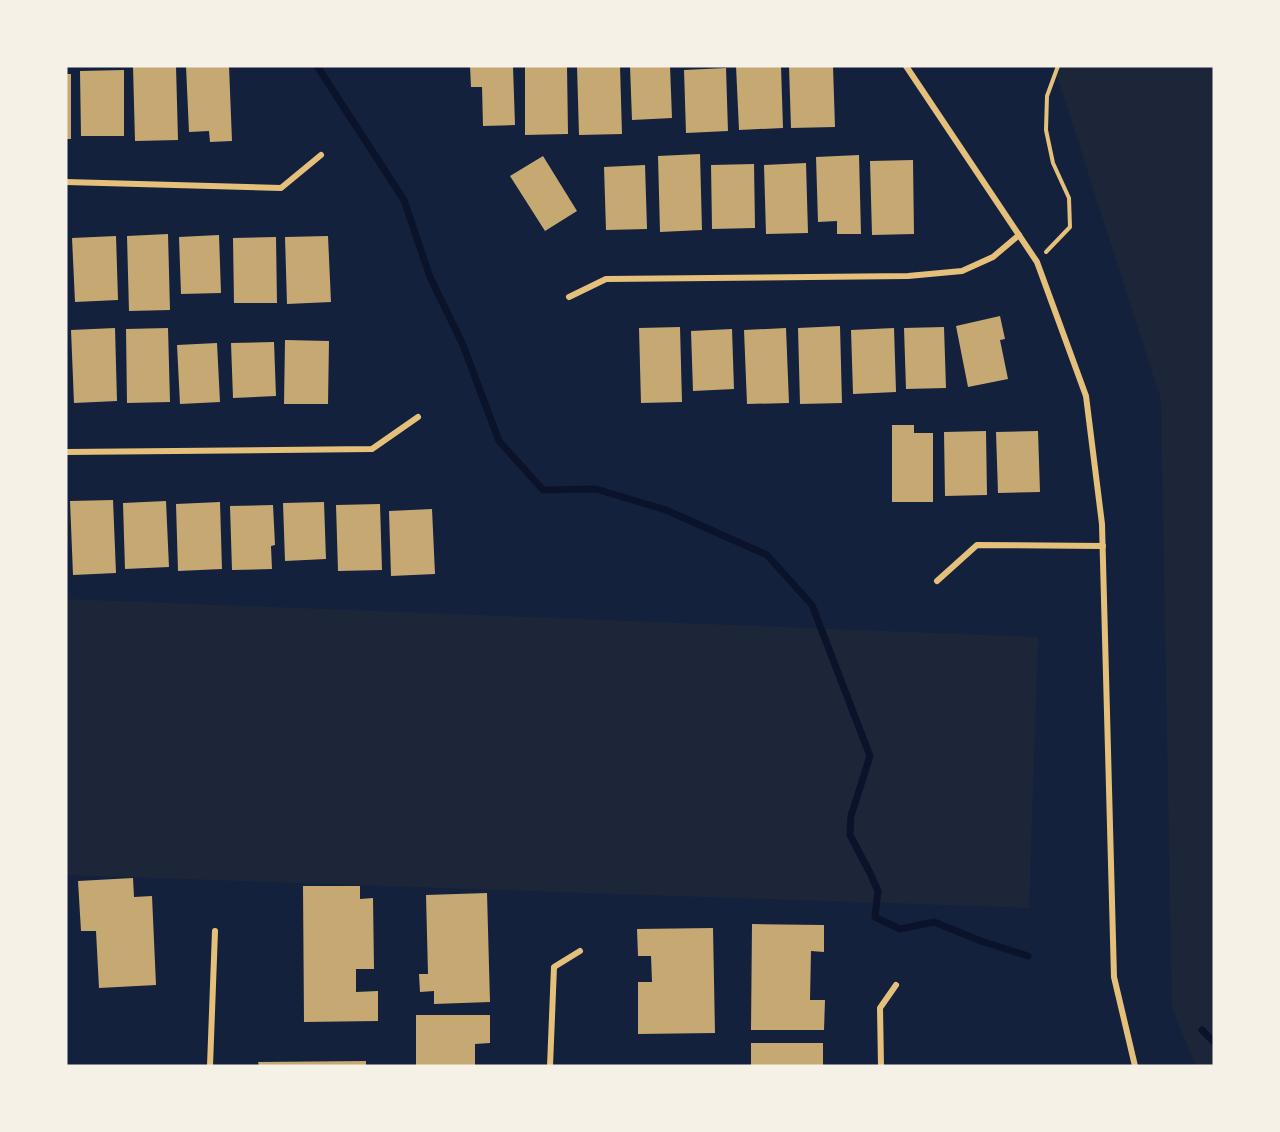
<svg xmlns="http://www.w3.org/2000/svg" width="1280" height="1132" viewBox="0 0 1280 1132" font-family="'Titillium Web',sans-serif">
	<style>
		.green { fill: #1d2539 }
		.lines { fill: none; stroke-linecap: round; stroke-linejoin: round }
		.stream { stroke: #0b132b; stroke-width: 7 }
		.building { fill: #c6a872 }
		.path { stroke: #e5c07b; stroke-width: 4 }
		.minor { stroke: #e5c07b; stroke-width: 6 }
	</style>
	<rect width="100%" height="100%" fill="#14213d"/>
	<g class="green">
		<path d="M1054,66H1214V1066H1196L1172,1008L1161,400Z"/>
		<path d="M66,599L1038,637L1029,908L66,875Z"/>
	</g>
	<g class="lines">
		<g class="stream">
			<path d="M317,66L404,200L430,277L463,345L499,441L543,490L596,489L666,510L767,555L812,605L870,756L851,816L850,835L870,873L878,891L875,917L900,929L934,922L981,941L1028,956"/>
			<path d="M1202,1030L1214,1042"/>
		</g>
	</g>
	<g class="building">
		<path d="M133,66H176L178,140L135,141Z"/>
		<path d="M186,66H229L232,141L210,142L209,131L189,132Z"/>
		<path d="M470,66H513L515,125L483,126L482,87H471Z"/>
		<path d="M525,66H567L568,134L525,135Z"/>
		<path d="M577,66H620L622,134L579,135Z"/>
		<path d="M630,66H670L672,118L632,120Z"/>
		<path d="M736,66H781L783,128L739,130Z"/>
		<path d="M789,66H833L835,127L791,128Z"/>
		<path d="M726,68L728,131L686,133L684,70Z"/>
		<path d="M124,70V136H81L80,71Z"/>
		<rect x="66" y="74" width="5" height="65"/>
		<path d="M700,154L702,230L660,232L658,156Z"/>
		<path d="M859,155L861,234H837V221L818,222L816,157Z"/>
		<path d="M543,156L577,211L545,231L510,176Z"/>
		<path d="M913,160L914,234L872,235L870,161Z"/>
		<path d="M806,163L808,233L766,234L764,165Z"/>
		<path d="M754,164L755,228L712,229L711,165Z"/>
		<path d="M645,165L647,229L606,230L604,167Z"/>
		<path d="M168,234L170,310L129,311L127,236Z"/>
		<path d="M219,235L221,293L181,294L179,237Z"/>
		<path d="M116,236L118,300L75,302L72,238Z"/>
		<path d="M328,236L331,302L287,304L285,237Z"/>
		<path d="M276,237L277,303H234L233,238Z"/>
		<path d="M1000,316L1005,339L1000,340L1008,379L968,387L956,326Z"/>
		<path d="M840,326L842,403L800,404L798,328Z"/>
		<path d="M680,327L682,402L641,403L639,328Z"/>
		<path d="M944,327L946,388L906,389L904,328Z"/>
		<path d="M115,328L117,401L74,403L71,330Z"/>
		<path d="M168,328L170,402L127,403L126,329Z"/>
		<path d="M786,328L789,403L747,404L744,330Z"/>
		<path d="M894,328L896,392L853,394L851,330Z"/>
		<path d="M732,329L734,389L693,391L691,331Z"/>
		<path d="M285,340L329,341L328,404H284Z"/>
		<path d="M274,342L276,396L233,398L231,343Z"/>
		<path d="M217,343L220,402L180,404L177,345Z"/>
		<path d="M892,425H914V433H933V502H892Z"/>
		<path d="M986,431L987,495L945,496L944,432Z"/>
		<path d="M1038,431L1040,492L998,493L996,432Z"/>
		<path d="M113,500L116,573L73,575L70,501Z"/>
		<path d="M166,501L169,567L125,569L123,503Z"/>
		<path d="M220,502L222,569L178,571L176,504Z"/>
		<path d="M324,502L326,559L285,561L283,503Z"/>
		<path d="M380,504L382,570L338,571L336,505Z"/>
		<path d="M273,505L275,545L271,546L272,569L232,570L230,506Z"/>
		<path d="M432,509L435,574L391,576L389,511Z"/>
		<path d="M133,878L134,897L152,896L156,985L99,988L96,931H81L78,881Z"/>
		<path d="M303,886H360V899L373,898L374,969H356V992L378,991V1021L304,1022Z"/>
		<path d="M487,893L490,1002L434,1004V991L420,992L419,974H428L426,895Z"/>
		<path d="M752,924L824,925V952L811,951L810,1000H825L824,1030H751Z"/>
		<path d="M713,928L715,1033L638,1034V982H652L651,956H638L637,929Z"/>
		<path d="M416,1015H490V1043L475,1044V1066H416Z"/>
		<rect x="751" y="1043" width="72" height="23"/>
		<path d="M366,1061V1066H259L258,1062Z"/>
	</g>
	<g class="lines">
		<path class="path" d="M1046,252L1070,227L1069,198L1053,163L1046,130L1047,96L1058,66"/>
		<g class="minor">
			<path d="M906,66L1037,262L1086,396L1102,524L1114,977L1135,1066"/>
			<path d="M66,182L281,188L321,155"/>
			<path d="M569,297L606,279L908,276L962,271L993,257L1019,235"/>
			<path d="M66,452L372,449L418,417"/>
			<path d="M937,581L977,545L1103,546"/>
			<path d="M210,1066L215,931"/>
			<path d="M550,1066L554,967L580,951"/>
			<path d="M881,1066L880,1008L896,985"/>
		</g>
	</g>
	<rect width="1280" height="1132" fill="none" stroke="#f6f1e7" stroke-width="135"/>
</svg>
